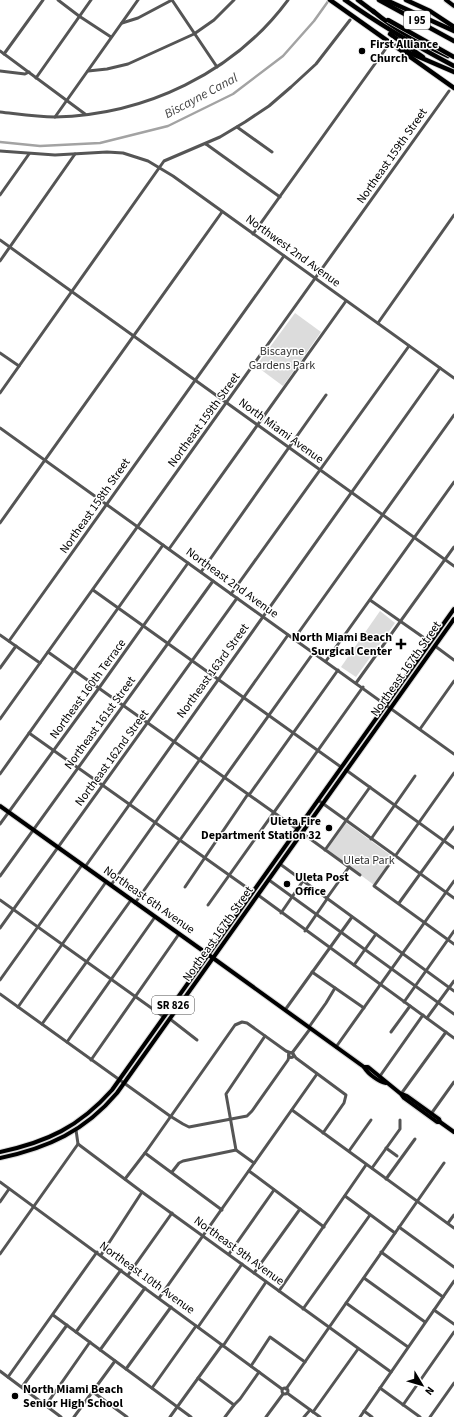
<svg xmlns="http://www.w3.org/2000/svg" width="454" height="1417" viewBox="0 0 454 1417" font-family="'Source Sans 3',sans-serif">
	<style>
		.green { fill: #dcdcdc }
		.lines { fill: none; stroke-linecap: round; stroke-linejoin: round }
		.canal { stroke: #a3a3a3; stroke-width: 2.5 }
		.major-casing { stroke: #dbdbdb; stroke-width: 6 }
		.highway-casing { stroke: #dbdbdb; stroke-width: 6 }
		.minor { stroke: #555; stroke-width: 3 }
		.major { stroke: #000; stroke-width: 4 }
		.highway { stroke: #000; stroke-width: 4.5 }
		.highway-bridge-casing { stroke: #dbdbdb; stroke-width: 6; stroke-linecap: butt }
		.highway-bridge { stroke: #000; stroke-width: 4.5 }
		.poi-dot { fill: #000; stroke: #fff; stroke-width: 1.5 }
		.labels { text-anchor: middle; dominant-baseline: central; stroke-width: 3; stroke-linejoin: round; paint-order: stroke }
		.shield { fill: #fff; stroke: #4c4c4c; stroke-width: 1 }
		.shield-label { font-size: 11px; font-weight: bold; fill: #000 }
		.poi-label { font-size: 12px; font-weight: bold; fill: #000; stroke: #fff; text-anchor: start }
		.street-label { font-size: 12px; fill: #000; stroke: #fff }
		.park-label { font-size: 12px; fill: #333; stroke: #fff }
		.water-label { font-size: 13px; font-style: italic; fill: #444; stroke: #fff }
	</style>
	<rect width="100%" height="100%" fill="#fff"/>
	<g class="green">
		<path d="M295,313L321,332L283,386L256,366Z"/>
		<path d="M380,611L395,623L356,677L341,667Z"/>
		<path d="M345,822L393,857L374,885L327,850Z"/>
	</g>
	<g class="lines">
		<path class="canal" d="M0,142L40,146L100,143L168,126L233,94L283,56L314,21L329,0"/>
		<defs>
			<g id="major">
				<path d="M446,0L454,6"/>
				<path d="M0,806L213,958L364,1067C368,1074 379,1082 386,1083"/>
				<path d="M364,1067H368L401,1094L404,1098L437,1122H440"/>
				<path d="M402,1094L407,1096L439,1119L440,1122L454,1132"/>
				<path d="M0,1152C47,1142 79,1127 112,1090L454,609"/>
				<path d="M0,1158C48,1148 85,1131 117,1093L454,619"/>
			</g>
			<g id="highway">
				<path d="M330,0L454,88"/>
				<path d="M345,0C380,25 416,46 454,66"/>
				<path d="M358,0L374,12"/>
				<path d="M379,0L454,41"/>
				<path d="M386,0L454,31"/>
				<path d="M406,0L430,11L454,27"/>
				<path d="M373,11C397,31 420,43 448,56"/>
				<path d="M390,34L423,57"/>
				<path d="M401,48L410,53L454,72"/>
			</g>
		</defs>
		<use href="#major" class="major-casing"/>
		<use href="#highway" class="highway-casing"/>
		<g class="minor">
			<path d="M58,0L79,16L111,37"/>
			<path d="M172,0L217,67"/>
			<path d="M122,23L138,18L172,0"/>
			<path d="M0,51L85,114"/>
			<path d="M4,54L43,0"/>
			<path d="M0,71L25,74L29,72"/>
			<path d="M88,71L107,69L128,64L194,34L214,20L234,0"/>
			<path d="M36,78L91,0"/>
			<path d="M0,112C18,114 36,117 55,117C145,115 234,73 288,0"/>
			<path d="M55,117L138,0"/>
			<path d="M237,127L272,152"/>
			<path d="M206,144L280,197"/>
			<path d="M0,151L55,155L107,152L123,153L148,161L173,176L454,378"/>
			<path d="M0,195L29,154"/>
			<path d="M253,234L387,47"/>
			<path d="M0,240L454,566"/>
			<path d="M0,261L75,154"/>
			<path d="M378,323L454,215"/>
			<path d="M0,353L19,366"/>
			<path d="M0,393L164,161L220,137L245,122L269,106L291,87L316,64L350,20"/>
			<path d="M0,428L454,754"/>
			<path d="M0,523L222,212"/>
			<path d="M169,549L346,301"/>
			<path d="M201,572L326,395"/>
			<path d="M93,590L341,767"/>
			<path d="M231,594L409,346"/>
			<path d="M370,600L430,642"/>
			<path d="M0,635L40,663"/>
			<path d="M294,639L454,415"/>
			<path d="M9,641L284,256"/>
			<path d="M435,646L454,660"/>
			<path d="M48,652L297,829"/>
			<path d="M326,661L454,482"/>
			<path d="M0,668L16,646"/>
			<path d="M356,683L454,547"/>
			<path d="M0,719L449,91"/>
			<path d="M420,729L454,681"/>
			<path d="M29,733L253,892"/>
			<path d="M346,770L454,848"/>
			<path d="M454,773L374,886L454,944"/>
			<path d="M0,774L163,545"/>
			<path d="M249,795L338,670"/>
			<path d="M318,800L454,898"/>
			<path d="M0,824L99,688L188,563"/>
			<path d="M302,833L360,875"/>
			<path d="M371,839L415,776"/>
			<path d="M325,850L370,787"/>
			<path d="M280,864L454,991"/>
			<path d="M85,867L440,368"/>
			<path d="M0,876L213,581"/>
			<path d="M269,880L454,1014"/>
			<path d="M111,885L288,635"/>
			<path d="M185,887L248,794"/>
			<path d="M258,895L454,1038"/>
			<path d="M327,898L349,867"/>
			<path d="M0,900L164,1017"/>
			<path d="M135,903L314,652"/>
			<path d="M399,903L454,827"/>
			<path d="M208,905L363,687"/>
			<path d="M281,913L303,881"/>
			<path d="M0,928L237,598"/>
			<path d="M305,931L327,899"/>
			<path d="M354,965L376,934"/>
			<path d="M312,972L364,1008"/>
			<path d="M0,980L82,865"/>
			<path d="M0,994L170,1116L183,1124L189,1127L247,1116L252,1111L288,1060L289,1056"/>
			<path d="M404,1002L454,931"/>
			<path d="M18,1007L106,882"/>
			<path d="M285,1010L352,917"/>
			<path d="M427,1018L454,981"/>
			<path d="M170,1019L197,1040"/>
			<path d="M42,1024L131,900"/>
			<path d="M309,1027L326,1003L335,988"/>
			<path d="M391,1032L410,1006"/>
			<path d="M67,1042L155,917"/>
			<path d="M336,1047L454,881"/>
			<circle cx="291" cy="1055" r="2.5"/>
			<path d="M292,1053L310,1029"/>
			<path d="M294,1055L296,1058L346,1095L344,1103L323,1133"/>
			<path d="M91,1060L179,934"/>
			<path d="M380,1076L423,1015"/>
			<path d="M401,1094L446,1032"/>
			<path d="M292,1110L454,1228"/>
			<path d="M431,1114L454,1082"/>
			<path d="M78,1144L142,1192L391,1372"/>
			<path d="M386,1148L397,1156"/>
			<path d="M349,1151L371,1120"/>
			<path d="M145,1153L222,1210"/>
			<path d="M254,1163L236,1150L226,1094L265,1036"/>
			<path d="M372,1168L400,1129V1120"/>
			<path d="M249,1171L324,1227"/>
			<path d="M172,1172L179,1163L183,1161L236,1150"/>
			<path d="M125,1179L145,1153L235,1025L242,1022L247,1023L286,1051L291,1053"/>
			<path d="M386,1179L415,1139"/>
			<path d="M0,1182L282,1389"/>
			<path d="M345,1196L395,1233"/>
			<path d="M0,1202L9,1189"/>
			<path d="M448,1223L454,1215"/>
			<path d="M399,1227L454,1267"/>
			<path d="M381,1252L443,1297"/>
			<path d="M0,1254L78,1144L76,1130"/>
			<path d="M229,1254L274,1190"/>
			<path d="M101,1255L142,1192"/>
			<path d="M254,1273L300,1209"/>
			<path d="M128,1275L172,1213"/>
			<path d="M364,1278L425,1322"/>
			<path d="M279,1291L366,1165"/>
			<path d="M159,1298L317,1074"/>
			<path d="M346,1303L408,1347"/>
			<path d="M303,1309L370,1215"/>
			<path d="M434,1310L454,1324"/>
			<path d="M53,1315L191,1417"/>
			<path d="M198,1327L242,1264"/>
			<path d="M76,1332L121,1270"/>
			<path d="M223,1346L266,1282"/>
			<path d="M100,1350L145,1288"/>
			<path d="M251,1366L270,1337L305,1362"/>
			<path d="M126,1369L171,1307"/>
			<path d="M0,1371L61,1417"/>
			<path d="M8,1377L97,1252"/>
			<path d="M198,1378L234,1405"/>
			<path d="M22,1387L67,1325"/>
			<circle cx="285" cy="1391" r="3"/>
			<path d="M152,1388L196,1326"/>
			<path d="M380,1388L420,1417"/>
			<path d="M286,1389L444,1163"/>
			<path d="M93,1392L127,1417"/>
			<path d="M287,1393L320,1417"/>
			<path d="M46,1405L90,1342"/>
			<path d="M403,1405L454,1332"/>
			<path d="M364,1411L372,1417"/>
			<path d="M313,1412L358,1349"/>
			<path d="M74,1417L115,1361"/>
			<path d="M170,1417L222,1345"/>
			<path d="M225,1417L234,1405L240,1399L259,1372"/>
			<path d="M266,1417L283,1394"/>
			<path d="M304,1417L310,1410"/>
			<path d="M360,1417L454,1281"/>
			<path d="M430,1417L454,1383"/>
		</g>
		<use href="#major" class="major"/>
		<use href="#highway" class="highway"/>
		<defs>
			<path id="highway-bridge" d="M388,20L454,57"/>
		</defs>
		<use href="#highway-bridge" class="highway-bridge-casing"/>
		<use href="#highway-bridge" class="highway-bridge"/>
	</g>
	<g class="poi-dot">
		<circle cx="362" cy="51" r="4"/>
		<path d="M399 638h4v4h4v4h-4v4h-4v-4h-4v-4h4z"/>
		<circle cx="329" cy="828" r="4"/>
		<circle cx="287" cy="884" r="4"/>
		<circle cx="15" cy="1396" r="4"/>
	</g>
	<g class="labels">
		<g class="shield">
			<rect x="404" y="11" width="26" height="18" rx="3"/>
			<rect x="152" y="996" width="42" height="18" rx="3"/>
		</g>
		<g class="shield-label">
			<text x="417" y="20">I 95</text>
			<text x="173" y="1005">SR 826</text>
		</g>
		<g class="poi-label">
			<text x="370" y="44">First Alliance<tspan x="370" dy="14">Church</tspan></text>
			<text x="392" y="637" text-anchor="end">North Miami Beach<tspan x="392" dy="14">Surgical Center</tspan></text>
			<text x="321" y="821" text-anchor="end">Uleta Fire<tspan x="321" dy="14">Department Station 32</tspan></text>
			<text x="295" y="877">Uleta Post<tspan x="295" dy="14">Office</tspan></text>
			<text x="23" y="1389">North Miami Beach<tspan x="23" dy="14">Senior High School</tspan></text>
		</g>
		<g class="street-label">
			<text transform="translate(392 156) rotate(-55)">Northeast 159th Street</text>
			<text transform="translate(293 251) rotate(36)">Northwest 2nd Avenue</text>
			<text transform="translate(204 420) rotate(-54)">Northeast 159th Street</text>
			<text transform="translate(281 431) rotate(36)">North Miami Avenue</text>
			<text transform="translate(95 506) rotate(-55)">Northeast 158th Street</text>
			<text transform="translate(232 583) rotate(36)">Northeast 2nd Avenue</text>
			<text transform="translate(406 669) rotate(-55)">Northeast 167th Street</text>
			<text transform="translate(213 671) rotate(-54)">Northeast 163rd Street</text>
			<text transform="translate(88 689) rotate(-54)">Northeast 160th Terrace</text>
			<text transform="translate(100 723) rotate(-54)">Northeast 161st Street</text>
			<text transform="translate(112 758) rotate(-54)">Northeast 162nd Street</text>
			<text transform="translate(149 900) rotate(35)">Northeast 6th Avenue</text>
			<text transform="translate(218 934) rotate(-55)">Northeast 167th Street</text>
			<text transform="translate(239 1251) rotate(36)">Northeast 9th Avenue</text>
			<text transform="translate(147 1278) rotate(36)">Northeast 10th Avenue</text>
		</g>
		<g class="park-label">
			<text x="282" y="351">Biscayne<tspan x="282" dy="14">Gardens Park</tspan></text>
			<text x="369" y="860">Uleta Park</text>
		</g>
		<g class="water-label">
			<text transform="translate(201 96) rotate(-28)">Biscayne Canal</text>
		</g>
	</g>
	<g transform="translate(422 1385) rotate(128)" stroke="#ffffff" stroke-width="3" paint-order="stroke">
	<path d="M0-3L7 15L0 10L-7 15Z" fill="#000000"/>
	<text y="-6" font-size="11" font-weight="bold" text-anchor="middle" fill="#000000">N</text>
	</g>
</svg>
